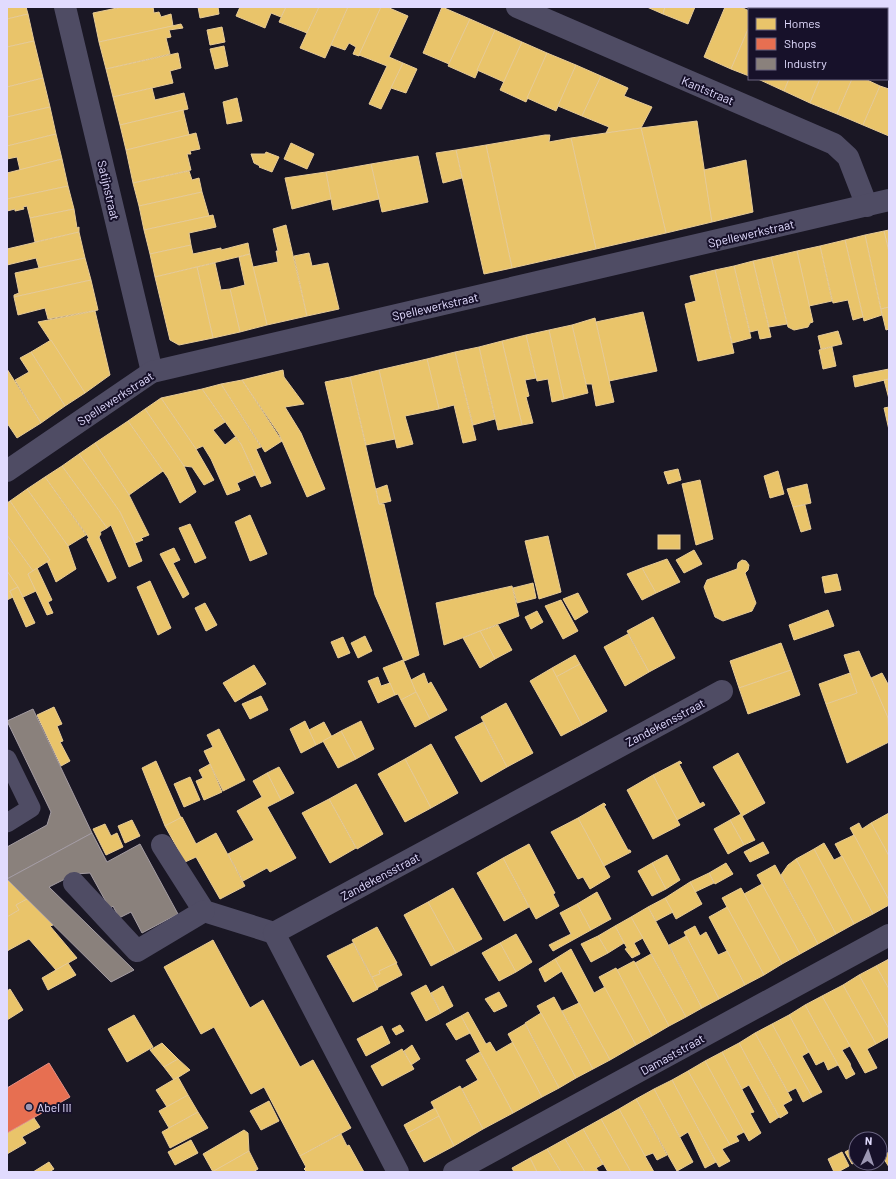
<svg xmlns="http://www.w3.org/2000/svg" width="896" height="1179" viewBox="0 0 896 1179" font-family="Barlow,sans-serif">
	<style>
		.homes { fill: #e9c46a; stroke: #e7cb96 }
		.shops { fill: #e76f51; stroke: #e58f85 }
		.industry { fill: #8a817c; stroke: #a49ca3 }
		.lines { fill: none; stroke-linecap: round; stroke-linejoin: round }
		.lane { stroke: #4f4c64; stroke-width: 19 }
		.street { stroke: #4f4c64; stroke-width: 22 }
		.poi-dot { fill: #9b96b2; stroke: #17112a; stroke-width: 1.5 }
		.labels { text-anchor: middle; dominant-baseline: central; stroke-width: 4; stroke-linejoin: round; paint-order: stroke }
		.street-label { font-size: 12px; fill: #e1dbfe; stroke: #17112a }
		.poi-label { font-size: 12px; fill: #e1dbfe; stroke: #17112a; text-anchor: start }
	</style>
	<rect width="100%" height="100%" fill="#1a1724"/>
	<g class="homes">
		<path d="M7,7H26L28,14L7,19Z"/>
		<path d="M122,7H153L154,13L159,12L161,17L171,14L173,26L99,42L93,13Z"/>
		<path d="M198,7H218L219,14L200,18Z"/>
		<path d="M240,7H286L281,17L271,13L265,28L236,16Z"/>
		<path d="M286,7H319L307,33L279,22Z"/>
		<path d="M319,7H348L325,58L300,48Z"/>
		<path d="M348,7H381L359,56L353,54L356,47L349,43L345,50L331,45Z"/>
		<path d="M381,7H387L408,16L389,57L403,63L381,109L369,104L387,66L359,55Z"/>
		<path d="M442,7L470,19L449,64L423,53Z"/>
		<path d="M647,7H665L663,14Z"/>
		<path d="M665,7H695L688,24L663,14Z"/>
		<path d="M725,7H741L749,11V27L731,69L704,57Z"/>
		<path d="M831,7H843L848,9H830Z"/>
		<path d="M28,14L34,41L7,47V19Z"/>
		<path d="M470,19L495,30L475,78L448,66Z"/>
		<path d="M181,24L183,28L169,30L171,37L166,38L170,54L106,69L99,42Z"/>
		<path d="M222,27L225,42L210,45L207,30Z"/>
		<path d="M749,27V76L731,69Z"/>
		<path d="M889,27V55L887,54V32Z"/>
		<path d="M495,30L522,42L504,82L477,70Z"/>
		<path d="M34,41L43,78L7,87V47Z"/>
		<path d="M522,42L547,53L526,102L500,90Z"/>
		<path d="M224,46L228,66L215,69L210,49Z"/>
		<path d="M178,53L181,68L170,71L173,83L113,97L106,69Z"/>
		<path d="M547,53L576,65L556,111L527,98Z"/>
		<path d="M403,63L417,69L406,93L391,88Z"/>
		<path d="M576,65L601,76L582,116L558,106Z"/>
		<path d="M601,76L628,88L624,96L652,107L641,128L606,133L609,127L582,116Z"/>
		<path d="M43,78L50,107L7,117V87Z"/>
		<path d="M758,79H789L784,91Z"/>
		<path d="M789,79H820L810,103L784,91Z"/>
		<path d="M820,79H852L837,114L810,103Z"/>
		<path d="M852,79H865L880,86L863,125L837,114Z"/>
		<path d="M880,86L889,89V136L863,125Z"/>
		<path d="M152,88L155,100L184,93L188,109L120,125L113,97Z"/>
		<path d="M237,98L242,121L227,124L223,102Z"/>
		<path d="M50,107L56,134L7,146V117Z"/>
		<path d="M183,110L189,135L126,150L120,125Z"/>
		<path d="M697,121L712,222L666,233L641,128Z"/>
		<path d="M641,128L666,233L596,249L571,138Z"/>
		<path d="M196,133L200,149L190,151L191,154H187L191,170L133,183L126,150Z"/>
		<path d="M56,134L62,159L20,170L17,157L7,159V146Z"/>
		<path d="M545,135H550L549,142L571,138L596,249L512,268L486,145Z"/>
		<path d="M291,143L314,154L307,169L284,159Z"/>
		<path d="M486,145L512,268L484,274L456,150Z"/>
		<path d="M456,150L462,178L443,183L436,153Z"/>
		<path d="M266,152L279,157L272,172L259,167L260,166L254,163L251,154H265Z"/>
		<path d="M418,156L428,202L382,212L371,164Z"/>
		<path d="M62,159L68,186L7,199V173Z"/>
		<path d="M746,160L753,212L712,222L704,170Z"/>
		<path d="M371,164L379,199L333,210L326,172Z"/>
		<path d="M189,171L192,180L199,178L202,192L139,206L133,183Z"/>
		<path d="M326,172L331,199L292,209L285,178Z"/>
		<path d="M68,186L74,209L30,218L27,206L23,207L24,209L15,211V209L7,211V199Z"/>
		<path d="M202,192L209,216L144,230L139,206Z"/>
		<path d="M74,209L77,228L79,227V232L35,242L30,218Z"/>
		<path d="M213,215L216,227L189,233L191,245L150,254L144,230Z"/>
		<path d="M286,225L307,316L267,325L253,267L278,262L276,251H278L273,229Z"/>
		<path d="M889,230V252L884,231Z"/>
		<path d="M884,231L889,252V307L881,309L865,235Z"/>
		<path d="M79,232L85,258L39,268L36,258L7,265V249Z"/>
		<path d="M865,235L882,315L864,321L845,240Z"/>
		<path d="M845,240L863,317L853,320L848,300L833,303L820,246Z"/>
		<path d="M248,243L250,254L155,277L150,254L191,245L193,254L221,248V250Z"/>
		<path d="M820,246L832,301L809,306L797,251Z"/>
		<path d="M797,251L813,322L810,323L808,327L794,330L788,327L771,257Z"/>
		<path d="M309,253L312,266L328,263L339,309L307,316L294,256Z"/>
		<path d="M250,254L267,325L240,332L230,289L245,285L239,257Z"/>
		<path d="M771,257L787,324L769,327L753,261Z"/>
		<path d="M85,258L91,280L14,297V295L19,293L15,273Z"/>
		<path d="M753,261L771,337L760,339L758,330L750,332L734,266Z"/>
		<path d="M215,263L221,290L230,289L240,332L213,338L197,267Z"/>
		<path d="M734,266L751,338L732,343L715,270Z"/>
		<path d="M197,267L213,338L179,345L170,340L155,277Z"/>
		<path d="M715,270L734,353L698,361L685,304L696,301L690,276Z"/>
		<path d="M91,280L98,310L48,319L45,308L18,315L14,297Z"/>
		<path d="M889,307V329L886,330L881,309Z"/>
		<path d="M95,311L110,375L85,393L38,322Z"/>
		<path d="M643,312L657,371L609,381L596,322Z"/>
		<path d="M595,318L614,402L596,406L592,384H586L572,325Z"/>
		<path d="M572,325L588,393L564,399L549,330Z"/>
		<path d="M549,330L564,399L552,402L548,379L537,381L526,335Z"/>
		<path d="M838,331L842,344L821,349L818,336Z"/>
		<path d="M526,335L536,378L525,380L529,396L526,397L533,423L522,425L502,341Z"/>
		<path d="M51,340L85,393L65,406L31,352Z"/>
		<path d="M502,341L522,425L498,430L479,347Z"/>
		<path d="M479,347L495,419L473,425L455,352Z"/>
		<path d="M832,347L836,366L823,369L819,350Z"/>
		<path d="M31,352L65,406L41,423L15,380L29,372L20,358Z"/>
		<path d="M455,352L476,440L463,443L454,405L439,409L427,359Z"/>
		<path d="M427,359L439,409L405,416L413,444L397,448L379,370Z"/>
		<path d="M7,369L41,423L17,438L7,423Z"/>
		<path d="M889,369V379L855,387L853,376Z"/>
		<path d="M283,370L284,377L304,404L285,407L301,433L325,489L307,497L279,434L242,380Z"/>
		<path d="M379,370L395,439L366,445L350,377Z"/>
		<path d="M350,377L379,504H384L419,655L404,661L375,595L325,382Z"/>
		<path d="M889,379V399L884,380Z"/>
		<path d="M242,380L282,441L265,452L221,384Z"/>
		<path d="M221,384L261,447L256,449L271,483L261,487L241,444L202,389Z"/>
		<path d="M202,389L225,422L213,430L225,445L235,437L241,444L255,475L237,483L240,490L227,495L211,459L203,446L196,449L161,398Z"/>
		<path d="M161,398L196,449L214,480L204,485L192,467L184,466L145,409Z"/>
		<path d="M889,407V430L884,408Z"/>
		<path d="M145,409L184,466L196,492L180,503L168,478L128,421Z"/>
		<path d="M128,421L163,471L129,495L95,443Z"/>
		<path d="M95,443L129,495L149,535L141,538L143,540L135,543L120,512L79,454Z"/>
		<path d="M79,454L120,512L135,543L142,561L129,567L111,525L107,528L62,466Z"/>
		<path d="M62,466L107,528L100,532L101,534L99,537L116,578L108,582L87,539L89,538L45,477Z"/>
		<path d="M678,469L681,480L668,484L664,472Z"/>
		<path d="M778,471L784,494L770,498L764,476Z"/>
		<path d="M45,477L86,535L68,546L27,489Z"/>
		<path d="M700,480L713,539L696,545L682,484Z"/>
		<path d="M807,484L811,503L793,507L787,489Z"/>
		<path d="M387,485L391,501L379,504L376,489Z"/>
		<path d="M27,489L68,546L76,569L56,582L47,561L50,560L10,501Z"/>
		<path d="M10,501L50,560L33,571L7,535V503Z"/>
		<path d="M805,505L811,529L801,532L793,507Z"/>
		<path d="M250,515L267,554L250,561L235,522Z"/>
		<path d="M190,524L206,558L195,563L179,528Z"/>
		<path d="M7,535L33,571L28,574L36,591L23,597L7,571Z"/>
		<rect x="658" y="535" width="22" height="14"/>
		<path d="M548,536L561,592L539,599L525,541Z"/>
		<path d="M174,548L180,560L173,563L189,594L183,598L160,554Z"/>
		<path d="M694,550L702,564L684,573L676,560Z"/>
		<path d="M667,559L680,582L656,593L642,568Z"/>
		<path d="M742,560L746,561L749,565L748,570L745,573L756,603L752,611L723,621L715,617L704,587L707,580L737,569L738,563Z"/>
		<path d="M37,568L52,600L48,602L53,613L47,615L28,574Z"/>
		<path d="M642,568L656,593L642,600L627,574Z"/>
		<path d="M7,571L18,587L10,591L13,597L7,600Z"/>
		<path d="M837,574L841,590L825,593L822,577Z"/>
		<path d="M150,581L171,628L158,635L137,587Z"/>
		<path d="M533,583L536,598L517,603L513,588Z"/>
		<path d="M512,586L519,616L444,645L436,603Z"/>
		<path d="M18,587L35,623L26,627L10,591Z"/>
		<path d="M578,593L588,612L575,620L563,599Z"/>
		<path d="M561,600L578,631L563,639L545,606Z"/>
		<path d="M205,603L217,625L206,631L195,608Z"/>
		<path d="M828,610L834,626L794,640L789,625Z"/>
		<path d="M537,611L543,622L531,629L525,617Z"/>
		<path d="M653,617L675,658L649,672L627,631Z"/>
		<path d="M498,625L512,650L495,659L480,631Z"/>
		<path d="M480,631L495,659L480,668L463,638Z"/>
		<path d="M628,634L649,672L625,686L604,647Z"/>
		<path d="M365,636L372,651L358,658L351,643Z"/>
		<path d="M343,637L350,653L338,658L331,642Z"/>
		<path d="M781,643L791,670L739,688L730,661Z"/>
		<path d="M859,651L888,717L889,742L847,763L826,704L857,693L844,655Z"/>
		<path d="M575,655L580,664L556,677L552,668Z"/>
		<path d="M403,660L416,692L401,700L398,694L395,695L383,668Z"/>
		<path d="M580,664L607,711L582,725L556,677Z"/>
		<path d="M254,665L266,684L235,702L223,683Z"/>
		<path d="M552,668L582,725L561,736L530,681Z"/>
		<path d="M791,670L800,695L748,714L739,688Z"/>
		<path d="M424,673L428,684L431,682L447,710L430,719L416,692L411,680Z"/>
		<path d="M850,673L857,693L826,704L819,684Z"/>
		<path d="M882,673L889,686V720L871,678Z"/>
		<path d="M378,677L381,686L390,683L395,695L378,703L368,681Z"/>
		<path d="M416,692L430,719L415,727L401,700Z"/>
		<path d="M261,696L268,710L250,719L242,704Z"/>
		<path d="M506,703L533,753L507,767L481,717Z"/>
		<path d="M54,707L62,724L57,726L63,741L60,742L70,761L61,766L37,715Z"/>
		<path d="M305,721L316,745L301,753L290,729Z"/>
		<path d="M361,721L374,749L356,759L341,731Z"/>
		<path d="M324,722L332,737L316,745L309,730Z"/>
		<path d="M483,722L507,767L481,782L455,737Z"/>
		<path d="M219,729L245,780L223,791L204,751L213,747L207,735Z"/>
		<path d="M341,731L356,759L338,768L323,741Z"/>
		<path d="M431,744L458,793L431,808L405,759Z"/>
		<path d="M738,753L765,803L742,816L755,840L744,845L730,820L741,814L713,767Z"/>
		<path d="M405,759L431,808L405,822L378,774Z"/>
		<path d="M156,761L181,818L165,826L142,768Z"/>
		<path d="M680,761L682,763L679,764L700,804L703,802L705,805L677,820L653,775Z"/>
		<path d="M210,764L222,792L204,800L196,781L203,778L199,770Z"/>
		<path d="M279,767L294,793L281,800L267,773Z"/>
		<path d="M267,773L281,800L267,807L296,858L270,872L267,868L243,881L228,854L254,840L237,811L262,797L253,781Z"/>
		<path d="M653,775L680,825L653,839L627,790Z"/>
		<path d="M190,777L200,800L184,807L174,784Z"/>
		<path d="M356,784L383,834L357,849L329,799Z"/>
		<path d="M329,799L356,848L330,863L302,813Z"/>
		<path d="M604,803L606,805L604,806L628,850H630L631,852L604,866L578,818Z"/>
		<path d="M889,813V856L871,823Z"/>
		<path d="M182,817L196,844L216,833L245,886L220,899L196,857L185,862L165,826Z"/>
		<path d="M578,818L610,877L590,889L583,877L578,879L551,832Z"/>
		<path d="M132,820L140,836L125,843L118,826Z"/>
		<path d="M730,820L744,845L728,854L714,829Z"/>
		<path d="M859,823L862,829L871,823L889,856V900L850,828Z"/>
		<path d="M105,824L111,836L117,833L123,847L106,855L93,829Z"/>
		<path d="M854,835L889,900V905L873,914L835,844Z"/>
		<path d="M763,842L769,853L750,862L744,852Z"/>
		<path d="M824,843L834,860L842,856L873,914L854,924L814,849Z"/>
		<path d="M529,844L555,893L553,894L559,906L536,919L503,858Z"/>
		<path d="M814,849L854,924L836,934L796,859Z"/>
		<path d="M667,855L680,880L666,889L652,863Z"/>
		<path d="M503,858L529,907L504,921L477,873Z"/>
		<path d="M796,859L836,934L818,944L781,875L788,865Z"/>
		<path d="M652,863L666,889L652,896L638,871Z"/>
		<path d="M726,863L733,874L715,884L709,873Z"/>
		<path d="M775,865L818,944L800,954L757,875Z"/>
		<path d="M709,873L714,883L695,892L690,882Z"/>
		<path d="M7,879L27,899L16,905L19,910L7,917Z"/>
		<path d="M690,882L702,904L676,919L665,898Z"/>
		<path d="M762,884L800,954L782,964L744,894Z"/>
		<path d="M453,888L482,939L456,953L428,902Z"/>
		<path d="M741,888L782,964L764,975L722,898Z"/>
		<path d="M597,892L611,919L591,930L577,904Z"/>
		<path d="M665,898L673,912L656,921L648,907Z"/>
		<path d="M27,899L53,925L50,926L77,958L56,970L29,939L7,951V917L19,910L16,905Z"/>
		<path d="M428,902L456,953L431,966L404,915Z"/>
		<path d="M577,904L591,930L553,951L549,945L571,934L560,913Z"/>
		<path d="M648,907L702,1008L686,1017L631,917Z"/>
		<path d="M727,907L764,975L745,985L709,917Z"/>
		<path d="M631,917L643,938L634,943L640,954L632,958L625,949L627,948L615,926Z"/>
		<path d="M615,926L624,943L608,953L598,936Z"/>
		<path d="M695,926L700,936L706,932L718,955L727,951L745,985L719,999L684,932Z"/>
		<path d="M377,927L397,963L379,971L380,974L372,977L352,940Z"/>
		<path d="M516,934L532,962L516,972L500,943Z"/>
		<path d="M598,936L608,953L591,962L581,944Z"/>
		<path d="M686,936L719,999L702,1008L669,945Z"/>
		<path d="M213,940L250,1008L263,1000L300,1067L313,1060L351,1128L300,1156L264,1087L251,1094L214,1027L201,1034L164,967Z"/>
		<path d="M353,943L378,989L353,1002L327,956Z"/>
		<path d="M500,943L516,972L499,981L482,953Z"/>
		<path d="M571,949L594,993L605,987L636,1045L610,1060L555,959Z"/>
		<path d="M651,954L686,1017L669,1026L635,963Z"/>
		<path d="M555,959L562,971L545,982L539,969Z"/>
		<path d="M889,959V989L876,966Z"/>
		<path d="M634,961L669,1026L652,1036L617,970Z"/>
		<path d="M68,963L76,975L48,990L42,978Z"/>
		<path d="M396,963L402,975L377,988L372,977L380,974L379,971Z"/>
		<path d="M876,966L889,989V1029L859,975Z"/>
		<path d="M616,968L652,1036L636,1045L599,977Z"/>
		<path d="M859,975L889,1029V1037L876,1044L843,985Z"/>
		<path d="M426,985L441,1013L426,1021L411,993Z"/>
		<path d="M843,985L876,1044L867,1049L877,1068L865,1073L822,996Z"/>
		<path d="M443,986L453,1006L441,1013L431,993Z"/>
		<path d="M10,989L23,1010L7,1020V991Z"/>
		<path d="M499,992L507,1006L494,1012L485,999Z"/>
		<path d="M822,996L850,1046L842,1050L850,1063L851,1067L855,1074L846,1079L805,1005Z"/>
		<path d="M554,997L593,1069L576,1078L537,1006Z"/>
		<path d="M579,1003L610,1060L593,1069L562,1011Z"/>
		<path d="M805,1005L838,1065L828,1070L824,1061L816,1065L789,1015Z"/>
		<path d="M468,1012L486,1044L490,1042L496,1052L513,1042L542,1097L513,1113L461,1016Z"/>
		<path d="M541,1013L576,1078L559,1088L525,1023Z"/>
		<path d="M134,1015L153,1047L127,1062L108,1029Z"/>
		<path d="M789,1015L809,1052L802,1056L822,1092L812,1097L772,1024Z"/>
		<path d="M461,1016L470,1033L456,1040L446,1024Z"/>
		<path d="M525,1024L559,1088L542,1097L508,1034Z"/>
		<path d="M772,1024L812,1097L803,1102L796,1088L788,1092L755,1033Z"/>
		<path d="M400,1025L404,1031L396,1035L392,1029Z"/>
		<path d="M382,1026L390,1043L366,1056L357,1039Z"/>
		<path d="M755,1033L792,1100L783,1105L788,1113L780,1118L739,1043Z"/>
		<path d="M162,1043L178,1059L164,1067L150,1050Z"/>
		<path d="M739,1043L779,1117L770,1123L749,1085L742,1089L722,1052Z"/>
		<path d="M412,1045L420,1059L411,1065L404,1051Z"/>
		<path d="M402,1049L414,1069L382,1086L371,1066Z"/>
		<path d="M480,1052L513,1113L483,1129L462,1089L478,1080L466,1060Z"/>
		<path d="M722,1052L754,1112L750,1113L761,1133L749,1141L705,1061Z"/>
		<path d="M178,1059L190,1070L174,1080L164,1067Z"/>
		<path d="M705,1061L744,1132L736,1136L739,1141L730,1145L688,1071Z"/>
		<path d="M688,1071L730,1145L722,1149L730,1161L719,1167L672,1080Z"/>
		<path d="M178,1077L188,1095L167,1107L156,1090Z"/>
		<path d="M672,1080L716,1162L705,1168L688,1132L680,1137L654,1089Z"/>
		<path d="M460,1086L483,1129L454,1146L431,1102Z"/>
		<path d="M654,1089L693,1162L677,1171L636,1099Z"/>
		<path d="M188,1095L198,1112L169,1128L159,1111Z"/>
		<path d="M636,1099L667,1155L657,1160L653,1153L645,1156L619,1109Z"/>
		<path d="M269,1101L279,1121L261,1130L250,1111Z"/>
		<path d="M435,1108L439,1116L408,1133L404,1125Z"/>
		<path d="M619,1109L645,1156L654,1172H631L601,1119Z"/>
		<path d="M198,1112L208,1128L170,1148L162,1132Z"/>
		<path d="M439,1116L454,1146L424,1162L408,1133Z"/>
		<path d="M34,1118L40,1127L22,1137L26,1143L7,1154V1133Z"/>
		<path d="M601,1119L631,1172H608L583,1129Z"/>
		<path d="M583,1129L603,1164L596,1168L599,1172H585L565,1139Z"/>
		<path d="M244,1130L248,1133L249,1151L213,1172L203,1154Z"/>
		<path d="M341,1134L347,1146L349,1145L364,1172H307L304,1169L306,1167L300,1156Z"/>
		<path d="M872,1134L875,1139H862Z"/>
		<path d="M565,1139L585,1172H561L547,1149Z"/>
		<path d="M191,1140L198,1153L175,1165L168,1152Z"/>
		<path d="M856,1146V1162L852,1164L845,1152Z"/>
		<path d="M547,1149L561,1172H537L530,1158Z"/>
		<path d="M249,1151L258,1169L253,1172H212Z"/>
		<path d="M842,1152L849,1166L838,1172H834L828,1159Z"/>
		<path d="M889,1152V1167L882,1156Z"/>
		<path d="M530,1158L537,1172H514L512,1168Z"/>
		<path d="M49,1162L54,1169L49,1172H33Z"/>
	</g>
	<path class="shops" d="M49,1063L70,1097L7,1133V1088Z"/>
	<g class="industry">
		<path d="M33,709L92,833L7,879V847L47,825L51,812L7,721Z"/>
		<path d="M92,833L107,862L140,844L178,914L142,933L131,912L119,918L113,906L110,909L90,873L75,874L49,887L134,970L111,982L7,879Z"/>
	</g>
	<g class="lines">
		<g class="lane">
			<path d="M867,7L872,9"/>
			<path d="M887,15L889,16"/>
			<path d="M7,759L31,808L7,823"/>
		</g>
		<g class="street">
			<path d="M65,7L152,372"/>
			<path d="M517,7L834,144L848,157L867,206"/>
			<path d="M7,471L152,372L889,200"/>
			<path d="M162,845L204,911L274,933"/>
			<path d="M74,883L137,951L204,911"/>
			<path d="M398,1172L274,933L722,691"/>
			<path d="M454,1172L889,935"/>
		</g>
	</g>
	<circle class="poi-dot" cx="29" cy="1107" r="4"/>
	<g class="labels">
		<g class="street-label">
			<text transform="translate(708 90) rotate(23)">Kantstraat</text>
			<text transform="translate(109 190) rotate(77)">Satijnstraat</text>
			<text transform="translate(751 233) rotate(-13)">Spellewerkstraat</text>
			<text transform="translate(435 306) rotate(-13)">Spellewerkstraat</text>
			<text transform="translate(115 398) rotate(-33)">Spellewerkstraat</text>
			<text transform="translate(665 722) rotate(-28)">Zandekensstraat</text>
			<text transform="translate(380 876) rotate(-28)">Zandekensstraat</text>
			<text transform="translate(672 1054) rotate(-29)">Damaststraat</text>
		</g>
		<g class="poi-label">
			<text x="37" y="1107">Abel III</text>
		</g>
	</g>
	<rect width="896" height="1179" fill="none" stroke="#e1dbfe" stroke-width="16"/>
	<rect x="748" y="8" width="140" height="72" fill="#17112a" stroke="#68627f"/>
	<rect x="756" y="18" width="20" height="12" fill="#e9c46a" stroke="#68627f"/>
	<text x="784" y="28" font-size="12" fill="#e1dbfe">Homes</text>
	<rect x="756" y="38" width="20" height="12" fill="#e76f51" stroke="#68627f"/>
	<text x="784" y="48" font-size="12" fill="#e1dbfe">Shops</text>
	<rect x="756" y="58" width="20" height="12" fill="#8a817c" stroke="#68627f"/>
	<text x="784" y="68" font-size="12" fill="#e1dbfe">Industry</text>
	<g transform="translate(868 1151) rotate(3)"><circle r="19" fill="#17112a" stroke="#68627f"/>
	<path d="M0-3L7 15L0 10L-7 15Z" fill="#9b96b2"/>
	<text y="-6" font-size="11" font-weight="bold" text-anchor="middle" fill="#e1dbfe">N</text>
	</g>
</svg>
